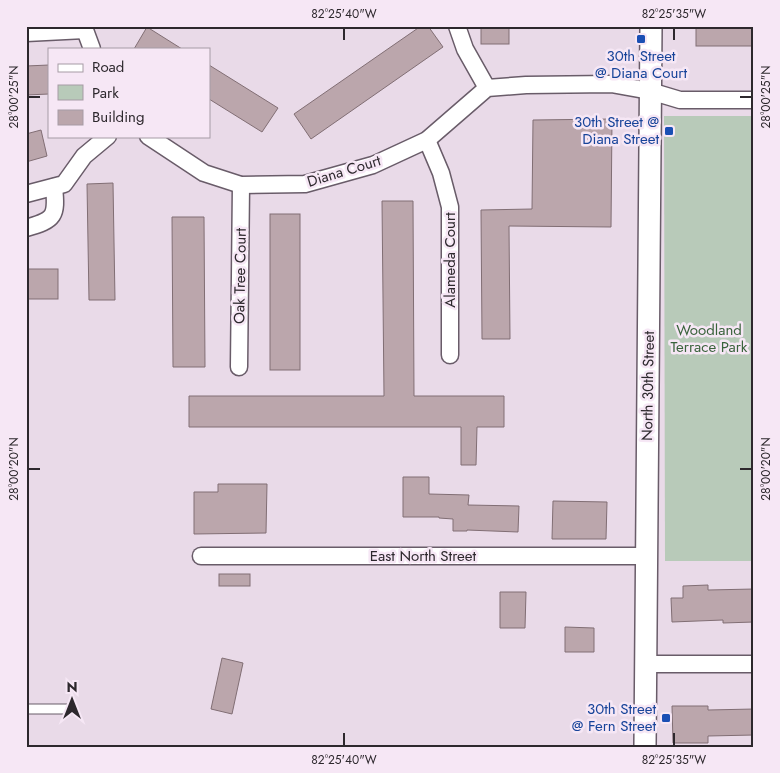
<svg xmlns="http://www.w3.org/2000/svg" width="780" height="773" viewBox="0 0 780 773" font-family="Jost,sans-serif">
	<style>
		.green { fill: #b8cab9 }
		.building { fill: #bba6ac; stroke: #816e74 }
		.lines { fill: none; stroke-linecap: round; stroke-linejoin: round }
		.service-casing { stroke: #695c69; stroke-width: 11 }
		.minor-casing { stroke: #695c69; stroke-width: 19 }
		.tertiary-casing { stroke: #695c69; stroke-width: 24 }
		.service { stroke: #fff; stroke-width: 9 }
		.minor { stroke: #fff; stroke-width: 16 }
		.tertiary { stroke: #fff; stroke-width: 21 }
		.ticks { fill: none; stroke: #2d282d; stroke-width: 2 }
		.transit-dot { fill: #1a4fb4; stroke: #f6e7f5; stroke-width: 2 }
		.labels { text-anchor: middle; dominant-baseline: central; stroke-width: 5; stroke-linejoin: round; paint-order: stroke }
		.transit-label { font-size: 15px; fill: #164399; stroke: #f6e7f5; text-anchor: end }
		.street-label { font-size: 15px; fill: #2d282d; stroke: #f6e7f5 }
		.park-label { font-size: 15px; fill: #3a633c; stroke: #f6e7f5 }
		.neatline { fill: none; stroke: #2d282d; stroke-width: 2 }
		.ticks-label { font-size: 12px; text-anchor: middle; fill: #2d282d }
	</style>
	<rect width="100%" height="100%" fill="#e9dae8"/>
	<path class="green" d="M664,116H754V561H665Z"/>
	<g class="building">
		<path d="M421,26H428L443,47L311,139L294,114Z"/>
		<rect x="481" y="26" width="28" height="18"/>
		<rect x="696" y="26" width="56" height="20"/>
		<path d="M147,27L182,49H134Z"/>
		<path d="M49,65V94L26,95V66Z"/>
		<path d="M209,65L278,108L262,132L209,99Z"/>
		<path d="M612,119L611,227L509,226L510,339H482L481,210L532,209L533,120Z"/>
		<path d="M41,130L47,156L26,162V134Z"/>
		<path d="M113,183L115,300H89L87,184Z"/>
		<path d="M382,201H413L414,396H504V427H477L476,465H461V427H189V396H384Z"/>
		<rect x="270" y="214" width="30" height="156"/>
		<path d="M172,217H204L205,367H173Z"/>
		<rect x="26" y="269" width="32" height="30"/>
		<path d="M403,477H429V494L469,495L468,505L519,506L518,532L467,530V531H453V519L439,518V517H403Z"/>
		<path d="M218,484H267L266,533L194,534V492H218Z"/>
		<path d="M553,501L607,502L606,539H552Z"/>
		<rect x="219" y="574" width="31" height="12"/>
		<path d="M708,585V590L754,589V622L723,623V620L672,622L671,598H683V586Z"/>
		<path d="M500,592H526L525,628H500Z"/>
		<path d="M565,627L594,628V652H565Z"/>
		<path d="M222,658L243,663L232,714L211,709Z"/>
		<path d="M672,706H708V710L754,709V735L708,736V743H673Z"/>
	</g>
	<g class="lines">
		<defs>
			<path id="service" d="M26,709H71"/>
			<g id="minor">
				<path d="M85,26V30L92,49"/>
				<path d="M457,26L465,49L487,88"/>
				<path d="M26,33L85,30"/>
				<path d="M148,136L204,173L241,185L305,184L373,165L427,140L487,88L526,85L611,84L650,91L680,100H754"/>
				<path d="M427,140L441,173L450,207V355"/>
				<path d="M26,194L64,184L84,156L108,136"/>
				<path d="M26,228C55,220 57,216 54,187"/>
				<path d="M239,367L241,185"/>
				<path d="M201,556H646"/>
				<path d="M645,664H754"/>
			</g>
			<path id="tertiary" d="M645,747L651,26"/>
		</defs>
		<use href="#service" class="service-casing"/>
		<use href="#minor" class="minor-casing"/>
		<use href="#tertiary" class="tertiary-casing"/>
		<use href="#service" class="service"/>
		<use href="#minor" class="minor"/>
		<use href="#tertiary" class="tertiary"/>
	</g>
	<path class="ticks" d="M344,28V40M674,28V40M28,97H40M740,97H752M28,469H40M740,469H752M344,733V746M674,733V746"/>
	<g class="transit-dot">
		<rect x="636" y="34" width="10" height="10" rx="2.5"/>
		<rect x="664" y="126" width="10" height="10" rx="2.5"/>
		<rect x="661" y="713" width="10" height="10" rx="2.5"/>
	</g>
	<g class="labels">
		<g class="transit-label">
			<text x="641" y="56" text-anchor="middle">30th Street<tspan x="641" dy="17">@ Diana Court</tspan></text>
			<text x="659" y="122">30th Street @<tspan x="659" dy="17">Diana Street</tspan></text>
			<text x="656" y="709">30th Street<tspan x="656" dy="17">@ Fern Street</tspan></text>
		</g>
		<g class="street-label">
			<text transform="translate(344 171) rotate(-17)">Diana Court</text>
			<text transform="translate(450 260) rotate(-90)">Alameda Court</text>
			<text transform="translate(240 276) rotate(-89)">Oak Tree Court</text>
			<text transform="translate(648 386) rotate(-89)">North 30th Street</text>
			<text x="423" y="556">East North Street</text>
		</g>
		<g class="park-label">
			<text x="709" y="330">Woodland<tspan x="709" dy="17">Terrace Park</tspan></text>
		</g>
	</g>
	<rect width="780" height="773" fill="none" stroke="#f6e7f5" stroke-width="55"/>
	<rect x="48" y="48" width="162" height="90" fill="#f6e7f5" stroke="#a69ba5"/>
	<rect x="58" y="64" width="25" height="8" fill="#ffffff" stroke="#a69ba5"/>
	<text x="92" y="72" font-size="15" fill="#2d282d">Road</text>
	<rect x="58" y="85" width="25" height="15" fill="#b8cab9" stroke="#a69ba5"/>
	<text x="92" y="98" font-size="15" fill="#2d282d">Park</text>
	<rect x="58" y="110" width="25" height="15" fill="#bba6ac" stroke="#a69ba5"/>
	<text x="92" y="122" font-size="15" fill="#2d282d">Building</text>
	<g transform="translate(72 700)" stroke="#f6e7f5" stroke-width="4" paint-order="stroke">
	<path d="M0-4L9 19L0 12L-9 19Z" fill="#2d282d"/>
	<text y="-8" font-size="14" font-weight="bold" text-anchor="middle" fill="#2d282d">N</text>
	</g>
	<rect x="28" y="28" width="724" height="718" class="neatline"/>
	<g class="ticks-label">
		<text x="344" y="18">82°25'40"W</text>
		<text x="674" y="18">82°25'35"W</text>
		<text transform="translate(14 97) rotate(-90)" y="4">28°00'25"N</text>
		<text transform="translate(766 97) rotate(-90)" y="4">28°00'25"N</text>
		<text transform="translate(14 469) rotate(-90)" y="4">28°00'20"N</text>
		<text transform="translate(766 469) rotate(-90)" y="4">28°00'20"N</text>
		<text x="344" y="764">82°25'40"W</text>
		<text x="674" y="764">82°25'35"W</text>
	</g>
</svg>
